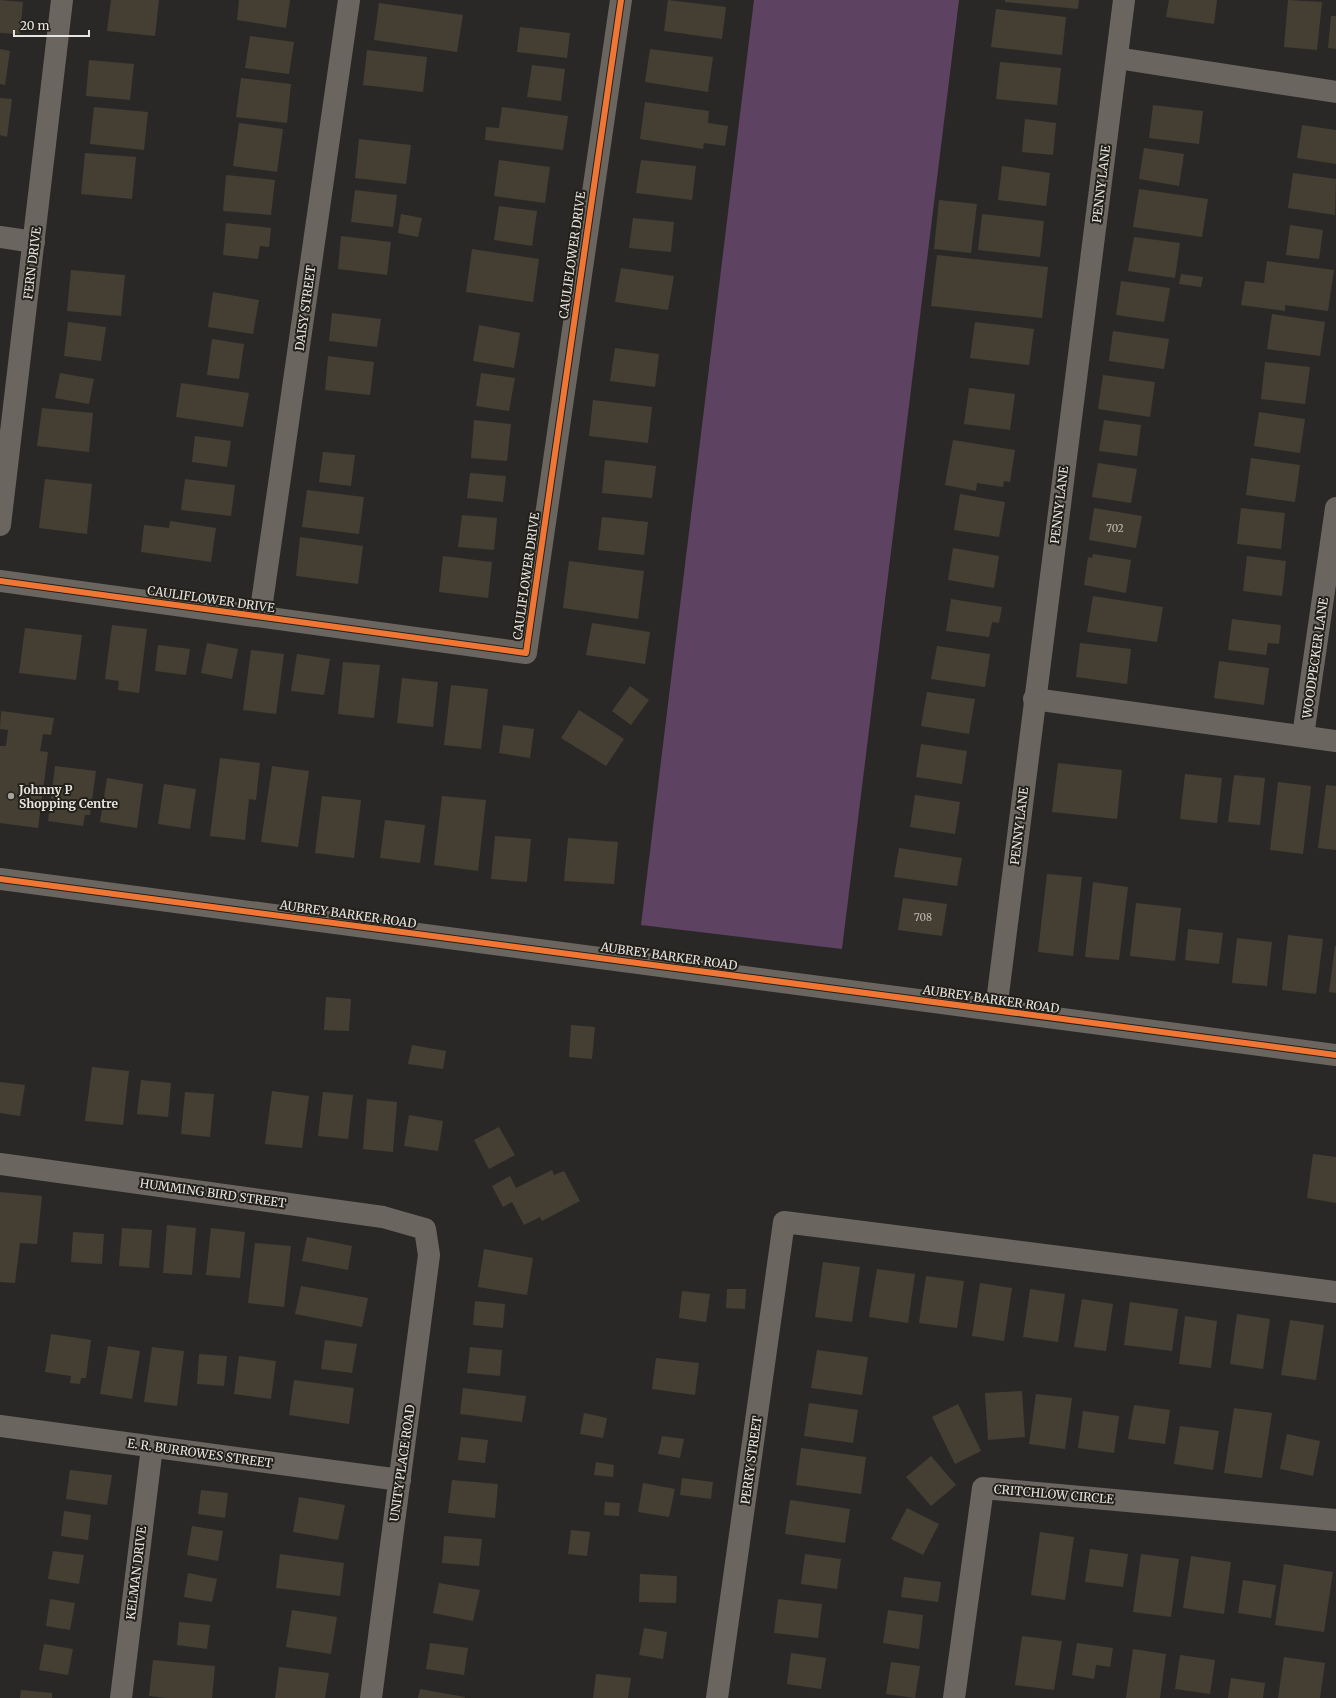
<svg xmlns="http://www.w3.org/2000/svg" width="1336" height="1698" viewBox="0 0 1336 1698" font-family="Merriweather,serif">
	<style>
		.green { fill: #5e4262 }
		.building { fill: #443f32 }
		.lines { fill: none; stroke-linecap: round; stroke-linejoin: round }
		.minor { stroke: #6a655e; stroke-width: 22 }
		.cycleway-casing { stroke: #23201a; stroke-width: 8 }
		.cycleway { stroke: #f07635; stroke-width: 6 }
		.poi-dot { fill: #a4a3a0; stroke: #23201a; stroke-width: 1.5 }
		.labels { text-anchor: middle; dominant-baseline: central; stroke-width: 4; stroke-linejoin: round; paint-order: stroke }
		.number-label { font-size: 10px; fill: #bebcb5 }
		.street-label { font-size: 12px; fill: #e6e5e1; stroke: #23201a }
		.poi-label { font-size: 12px; font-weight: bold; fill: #e6e5e1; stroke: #23201a; text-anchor: start }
	</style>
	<rect width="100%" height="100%" fill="#2a2826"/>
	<path class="green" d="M754,0H959L842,949L641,925Z"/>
	<g class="building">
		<path d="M0,0L23,2L20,34L0,33Z"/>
		<path d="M111,0H159L155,36L107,31Z"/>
		<path d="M239,0H290L286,28L237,20Z"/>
		<path d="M668,0L726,7L722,39L664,31Z"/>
		<path d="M1005,0H1079L1078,9L1005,2Z"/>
		<path d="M1169,0H1217L1214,24L1166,17Z"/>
		<path d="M1288,0L1322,2L1317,50L1284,47Z"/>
		<path d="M379,3L463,15L457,52L374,40Z"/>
		<path d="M996,9L1066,17L1062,55L991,47Z"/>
		<path d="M1331,16H1336V49L1328,48Z"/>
		<path d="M520,27L570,33L567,58L517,52Z"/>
		<path d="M250,36L294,42L289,74L245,68Z"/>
		<path d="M0,49L10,51L5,85L0,84Z"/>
		<path d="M650,49L713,57L708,92L645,82Z"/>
		<path d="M367,50L427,57L423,92L363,85Z"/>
		<path d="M89,60L134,64L130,100L86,96Z"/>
		<path d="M1000,62L1061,68L1057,105L996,99Z"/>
		<path d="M532,65L565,69L561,101L527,97Z"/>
		<path d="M241,78L291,84L287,123L236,117Z"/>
		<path d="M0,98L12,99L7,137L0,135Z"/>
		<path d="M645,102L709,111L708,123L728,126L725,146L704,143L703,149L640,139Z"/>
		<path d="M1153,105L1203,111L1199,144L1149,138Z"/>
		<path d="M94,107L148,112L144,150L90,144Z"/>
		<path d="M502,107L568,116L563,150L485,140L486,127L499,128Z"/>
		<path d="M1025,119L1056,123L1053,155L1022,152Z"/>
		<path d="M239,123L283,129L277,172L233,166Z"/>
		<path d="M1302,125L1336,130V164L1297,158Z"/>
		<path d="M359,139L411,145L406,184L355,178Z"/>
		<path d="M1144,148L1184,154L1179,186L1139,179Z"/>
		<path d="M85,153L136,157L132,199L81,194Z"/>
		<path d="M499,160L550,167L545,203L494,196Z"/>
		<path d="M641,160L696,166L692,200L636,193Z"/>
		<path d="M1002,166L1050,173L1046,206L998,200Z"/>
		<path d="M1293,173L1336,179L1335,215L1288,208Z"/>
		<path d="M226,175L275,180L271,215L223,211Z"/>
		<path d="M1139,189L1208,199L1202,237L1133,227Z"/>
		<path d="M355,190L397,195L393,227L351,222Z"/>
		<path d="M939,200L977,204L971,253L934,249Z"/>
		<path d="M499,206L537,211L532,246L494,240Z"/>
		<path d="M401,214L422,218L418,237L398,233Z"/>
		<path d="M982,214L1044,221L1040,257L978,250Z"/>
		<path d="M633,218L674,222L671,252L629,248Z"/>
		<path d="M226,223L271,228L269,247L260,246L258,259L223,255Z"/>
		<path d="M1290,225L1323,230L1319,259L1286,255Z"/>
		<path d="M341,236L391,242L387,275L338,269Z"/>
		<path d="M1134,237L1180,243L1175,278L1128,271Z"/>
		<path d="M472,249L539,259L533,302L466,292Z"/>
		<path d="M937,255L1048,267L1042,318L931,306Z"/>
		<path d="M1267,261L1334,270L1328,311L1285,305V311L1241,305L1245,281L1264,283Z"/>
		<path d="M621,268L674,276L668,310L615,302Z"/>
		<path d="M71,270L125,275L121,316L67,311Z"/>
		<path d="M1181,274L1203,277L1201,287L1179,284Z"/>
		<path d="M1121,281L1170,288L1164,322L1116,315Z"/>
		<path d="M213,292L259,300L253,334L208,327Z"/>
		<path d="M332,313L381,319L377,347L329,341Z"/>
		<path d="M1272,314L1325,322L1320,356L1267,349Z"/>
		<path d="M68,322L106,327L101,361L64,356Z"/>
		<path d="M975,322L1034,329L1029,365L970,358Z"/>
		<path d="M479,325L520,333L514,368L473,361Z"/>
		<path d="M1113,331L1169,339L1164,369L1109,361Z"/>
		<path d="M212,339L244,344L239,379L207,375Z"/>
		<path d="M615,348L659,354L655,387L610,381Z"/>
		<path d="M328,356L374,362L370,395L325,390Z"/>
		<path d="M1265,362L1310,367L1305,404L1261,399Z"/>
		<path d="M60,373L94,379L89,404L55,398Z"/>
		<path d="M481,373L515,378L509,411L476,406Z"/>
		<path d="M1103,375L1155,382L1150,417L1098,409Z"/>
		<path d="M181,383L249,393L243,427L176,417Z"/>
		<path d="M969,388L1015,394L1010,430L964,424Z"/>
		<path d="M593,400L652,407L648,443L589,436Z"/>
		<path d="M42,408L93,413L89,452L37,446Z"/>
		<path d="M1259,412L1305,419L1300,453L1254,446Z"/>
		<path d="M474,420L511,424L507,461L471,458Z"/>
		<path d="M1104,420L1141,425L1137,456L1099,451Z"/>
		<path d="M195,436L231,441L227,467L192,462Z"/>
		<path d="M953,440L1015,450L1010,482L1004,481L1003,487L977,483L976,491L945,485Z"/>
		<path d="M323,452L355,455L351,486L319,482Z"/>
		<path d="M1251,458L1300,465L1295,502L1246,495Z"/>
		<path d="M605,460L656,466L652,498L602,493Z"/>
		<path d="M1098,463L1137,469L1131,503L1092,497Z"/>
		<path d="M470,473L506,476L503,502L467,498Z"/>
		<path d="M45,479L92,484L87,534L39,528Z"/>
		<path d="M185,479L235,485L231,516L181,510Z"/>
		<path d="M307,490L364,497L359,534L302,527Z"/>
		<path d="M960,494L1005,502L999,537L954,530Z"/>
		<path d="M1094,508L1142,516L1136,548L1089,540Z"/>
		<path d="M1241,508L1285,513L1281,549L1237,544Z"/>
		<path d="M462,515L497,518L494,550L458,547Z"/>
		<path d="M602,517L648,522L644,555L598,550Z"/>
		<path d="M170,521L216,528L211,562L141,552L144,525L169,528Z"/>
		<path d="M300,537L363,546L358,584L296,576Z"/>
		<path d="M953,548L999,556L994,588L948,580Z"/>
		<path d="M1093,554L1131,560L1126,593L1084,585L1088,557L1092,558Z"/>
		<path d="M443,556L492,562L488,598L439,592Z"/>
		<path d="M1247,556L1286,561L1282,596L1243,591Z"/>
		<path d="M569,561L644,571L638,619L563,608Z"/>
		<path d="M1093,596L1163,607L1157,642L1087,632Z"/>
		<path d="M951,599L1002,607L999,623L992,622L989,637L946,631Z"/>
		<path d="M1232,619L1281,625L1279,644L1268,643L1266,655L1228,650Z"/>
		<path d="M592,623L650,632L645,664L586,655Z"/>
		<path d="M112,625L147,629L139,693L118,690L119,681L105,679Z"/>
		<path d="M25,628L82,635L76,680L19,673Z"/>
		<path d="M207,643L238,649L232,679L201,673Z"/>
		<path d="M1080,643L1131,649L1127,684L1076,677Z"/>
		<path d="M158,645L190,649L186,675L155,671Z"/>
		<path d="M937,646L990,654L985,687L931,679Z"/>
		<path d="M251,650L284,654L276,714L243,710Z"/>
		<path d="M297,654L330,659L324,695L291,691Z"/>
		<path d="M1219,661L1269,668L1264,705L1214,698Z"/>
		<path d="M343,662L380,665L374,718L338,714Z"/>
		<path d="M402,678L438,682L433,727L397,723Z"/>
		<path d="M451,685L488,689L481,749L444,745Z"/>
		<path d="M630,686L649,700L631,725L612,711Z"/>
		<path d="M927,692L975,699L969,734L921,726Z"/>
		<path d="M579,710L624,739L606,766L561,738Z"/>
		<path d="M1,711L54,718L51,735L43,734L40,751L48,752L38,828L0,823V746H6L8,730L0,729Z"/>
		<path d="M503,725L534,729L530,758L499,753Z"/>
		<path d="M921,744L967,751L962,784L916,777Z"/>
		<path d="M220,758L260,763L256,800L249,799L245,840L210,836Z"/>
		<path d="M1058,763L1122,770L1117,819L1052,812Z"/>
		<path d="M55,766L96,771L90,815H85L83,826L48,821Z"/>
		<path d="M272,766L309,771L298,847L261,842Z"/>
		<path d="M1185,774L1222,778L1217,823L1180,819Z"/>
		<path d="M1234,775L1265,778L1260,825L1228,822Z"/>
		<path d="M107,778L143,784L137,828L100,822Z"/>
		<path d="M1278,782L1311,786L1303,854L1270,850Z"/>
		<path d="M164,784L196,789L190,829L158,824Z"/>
		<path d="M1326,785L1336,786V850L1318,848Z"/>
		<path d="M915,795L960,802L955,834L910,827Z"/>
		<path d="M322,796L361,800L354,858L315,853Z"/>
		<path d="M442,796L486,800L478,871L434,865Z"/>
		<path d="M385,820L425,825L420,863L380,858Z"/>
		<path d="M495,836L531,839L527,882L491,879Z"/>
		<path d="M568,838L618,842L614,884L564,881Z"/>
		<path d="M899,848L962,858L957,886L894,877Z"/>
		<path d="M1047,874L1082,877L1073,956L1038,952Z"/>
		<path d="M1093,882L1128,887L1119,960L1085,957Z"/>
		<path d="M903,898L947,904L942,936L898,930Z"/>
		<path d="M1136,903L1181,908L1175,961L1130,956Z"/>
		<path d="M1188,929L1223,933L1219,964L1185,960Z"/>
		<path d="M1288,935L1323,939L1316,994L1282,990Z"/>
		<path d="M1237,938L1272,942L1267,986L1232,983Z"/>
		<path d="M1335,946H1336V993L1329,992Z"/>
		<path d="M326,997L351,999L349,1031L324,1030Z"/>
		<path d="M571,1025L595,1027L592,1059L569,1057Z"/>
		<path d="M412,1045L446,1051L443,1069L408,1064Z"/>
		<path d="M92,1067L129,1071L123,1125L85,1121Z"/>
		<path d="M141,1080L171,1083L168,1117L137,1114Z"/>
		<path d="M0,1082L25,1085L20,1116L0,1113Z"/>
		<path d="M272,1091L309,1096L302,1148L265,1144Z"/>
		<path d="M185,1092L214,1094L210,1137L181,1134Z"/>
		<path d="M323,1092L353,1095L348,1139L318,1136Z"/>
		<path d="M367,1099L397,1102L393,1152L363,1149Z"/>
		<path d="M409,1115L443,1121L438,1151L404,1146Z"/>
		<path d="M499,1127L515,1155L489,1169L474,1140Z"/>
		<path d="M1313,1154L1336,1157V1203L1307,1198Z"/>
		<path d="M552,1170L554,1175L564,1171L580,1201L542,1221L540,1217L524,1225L512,1202L503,1207L492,1186L510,1176L516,1188Z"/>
		<path d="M0,1192L42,1196L37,1244L20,1243L15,1283L0,1282Z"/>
		<path d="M167,1225L196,1228L192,1275L163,1273Z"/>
		<path d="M122,1228L152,1230L149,1268L119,1266Z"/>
		<path d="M211,1228L245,1232L240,1278L206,1275Z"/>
		<path d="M73,1232L104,1234L102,1264L71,1262Z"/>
		<path d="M307,1237L352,1246L348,1270L302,1261Z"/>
		<path d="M255,1243L291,1246L284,1307L248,1303Z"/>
		<path d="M484,1249L533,1258L527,1295L478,1287Z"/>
		<path d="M823,1262L860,1267L852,1322L815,1317Z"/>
		<path d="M877,1269L915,1274L908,1323L869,1317Z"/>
		<path d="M926,1276L964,1281L957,1328L919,1323Z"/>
		<path d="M980,1283L1012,1288L1004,1341L972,1336Z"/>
		<path d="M301,1286L368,1298L362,1327L295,1314Z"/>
		<path d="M727,1289H746L745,1309L726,1308Z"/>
		<path d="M1030,1289L1065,1294L1058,1342L1023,1337Z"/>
		<path d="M682,1291L710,1294L706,1322L679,1318Z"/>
		<path d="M1082,1299L1113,1304L1106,1351L1074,1347Z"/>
		<path d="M475,1301L505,1304L503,1328L473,1325Z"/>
		<path d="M1130,1302L1178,1309L1172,1351L1124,1345Z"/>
		<path d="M1237,1314L1270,1319L1263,1369L1230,1364Z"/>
		<path d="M1185,1316L1217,1321L1211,1368L1179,1364Z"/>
		<path d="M1290,1320L1324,1325L1316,1380L1281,1375Z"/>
		<path d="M51,1334L91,1340L86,1378H81L80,1384L70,1383L71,1376L45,1372Z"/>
		<path d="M325,1340L357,1344L352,1373L321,1369Z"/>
		<path d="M108,1346L140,1351L132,1399L100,1394Z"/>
		<path d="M152,1347L184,1351L177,1406L144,1402Z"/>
		<path d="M470,1347L502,1350L500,1376L467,1373Z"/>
		<path d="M817,1350L868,1357L862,1395L811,1388Z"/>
		<path d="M199,1354L227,1356L224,1386L197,1384Z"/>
		<path d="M239,1356L276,1361L271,1399L234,1394Z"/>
		<path d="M656,1358L699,1363L695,1395L652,1389Z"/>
		<path d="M294,1380L354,1388L349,1424L289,1415Z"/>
		<path d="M463,1388L526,1396L522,1422L460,1414Z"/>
		<path d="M1022,1391L1025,1437L988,1440L985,1393Z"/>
		<path d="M1036,1394L1072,1398L1065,1449L1029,1444Z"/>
		<path d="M809,1403L858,1410L853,1443L804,1436Z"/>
		<path d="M958,1404L981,1451L955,1464L932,1417Z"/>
		<path d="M1134,1405L1170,1410L1165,1444L1128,1439Z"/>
		<path d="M1234,1408L1272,1413L1262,1478L1224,1473Z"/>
		<path d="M1083,1411L1119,1416L1114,1453L1078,1448Z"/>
		<path d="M584,1413L607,1418L603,1438L580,1434Z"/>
		<path d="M1180,1426L1219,1431L1213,1470L1174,1464Z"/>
		<path d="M1287,1434L1320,1441L1313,1476L1280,1469Z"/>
		<path d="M662,1436L684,1439L680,1458L658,1454Z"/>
		<path d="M461,1437L488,1440L485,1463L458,1460Z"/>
		<path d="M801,1448L866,1457L861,1494L796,1485Z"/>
		<path d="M931,1456L956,1485L931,1506L906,1477Z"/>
		<path d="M596,1462L614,1465L613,1477L594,1475Z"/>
		<path d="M70,1470L112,1475L107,1505L66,1499Z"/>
		<path d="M682,1478L713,1482L711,1499L680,1495Z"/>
		<path d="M452,1480L498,1484L495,1518L448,1513Z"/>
		<path d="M643,1483L675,1489L669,1517L638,1512Z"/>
		<path d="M201,1490L228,1493L225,1518L198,1514Z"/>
		<path d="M299,1497L345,1505L338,1540L293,1532Z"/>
		<path d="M790,1500L850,1509L845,1543L785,1534Z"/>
		<path d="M605,1502L620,1503L619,1516L604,1515Z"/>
		<path d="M907,1508L939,1524L923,1555L891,1539Z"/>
		<path d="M64,1511L91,1515L88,1540L61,1536Z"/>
		<path d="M192,1526L223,1531L218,1561L187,1555Z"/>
		<path d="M571,1530L590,1532L587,1556L568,1554Z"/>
		<path d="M1040,1532L1074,1537L1065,1600L1031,1595Z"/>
		<path d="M444,1536L482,1539L479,1566L442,1563Z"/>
		<path d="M1090,1549L1128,1554L1123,1587L1085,1582Z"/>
		<path d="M53,1551L84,1555L79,1584L48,1579Z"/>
		<path d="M280,1554L344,1563L340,1596L276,1588Z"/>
		<path d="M805,1554L841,1559L837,1589L801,1584Z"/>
		<path d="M1141,1554L1179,1559L1171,1617L1133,1612Z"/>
		<path d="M1191,1556L1231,1562L1224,1614L1183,1608Z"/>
		<path d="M1284,1564L1333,1572L1324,1632L1275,1625Z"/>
		<path d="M188,1573L217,1579L212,1602L184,1597Z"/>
		<path d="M640,1574L677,1576L676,1603L639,1602Z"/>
		<path d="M904,1577L941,1582L938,1602L901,1597Z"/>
		<path d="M1243,1580L1276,1585L1271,1618L1238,1613Z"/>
		<path d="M439,1583L480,1590L473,1621L433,1613Z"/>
		<path d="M50,1599L75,1603L70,1630L46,1626Z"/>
		<path d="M778,1599L822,1604L818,1638L774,1633Z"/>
		<path d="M292,1610L337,1617L331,1654L286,1647Z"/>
		<path d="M888,1610L923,1615L919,1649L883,1643Z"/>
		<path d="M179,1622L210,1625L207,1649L177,1645Z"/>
		<path d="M644,1628L667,1632L663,1659L639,1655Z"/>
		<path d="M1022,1636L1062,1641L1054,1690L1015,1685Z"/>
		<path d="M430,1643L468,1648L464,1675L426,1669Z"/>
		<path d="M1077,1643L1113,1648L1110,1667L1096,1665L1094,1679L1072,1675Z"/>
		<path d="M44,1644L73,1649L68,1675L39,1670Z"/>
		<path d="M1133,1649L1166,1654L1160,1698H1126Z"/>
		<path d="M791,1653L826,1658L821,1689L787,1684Z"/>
		<path d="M1180,1655L1215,1660L1210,1694L1175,1689Z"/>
		<path d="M1284,1657L1325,1663L1320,1698H1278Z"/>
		<path d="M153,1660L215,1666L212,1698H166L149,1696Z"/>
		<path d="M891,1662L920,1666L915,1698L886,1694Z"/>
		<path d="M279,1667L329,1673L325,1698H275Z"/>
		<path d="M596,1674L631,1678L628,1698H593Z"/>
		<path d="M1231,1678L1265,1683L1263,1698H1228Z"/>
		<path d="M420,1689L465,1697V1698H418Z"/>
		<path d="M21,1690L52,1693V1698H20Z"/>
	</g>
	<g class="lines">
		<g class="minor">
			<path d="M1117,58L1336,92"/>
			<path d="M0,237L34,242"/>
			<path d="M0,525L62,0"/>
			<path d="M0,581L526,653L621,0"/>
			<path d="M260,616L349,0"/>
			<path d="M1034,699L1336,741"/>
			<path d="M1303,736L1336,508"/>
			<path d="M0,879L1336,1055"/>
			<path d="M996,1010L1124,0"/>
			<path d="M0,1164L383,1217L425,1229L429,1255L371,1698"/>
			<path d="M0,1426L400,1480"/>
			<path d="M121,1698L152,1447"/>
			<path d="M717,1698L784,1222L1336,1292"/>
			<path d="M954,1698L983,1488L1336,1520"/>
		</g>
		<defs>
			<g id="cycleway">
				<path d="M0,581L526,653L621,0"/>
				<path d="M0,879L1336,1055"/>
			</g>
		</defs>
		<use href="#cycleway" class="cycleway-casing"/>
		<use href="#cycleway" class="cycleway"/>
	</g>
	<circle class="poi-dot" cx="11" cy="796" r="4"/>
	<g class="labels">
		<g class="number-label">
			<text x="1115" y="528">702</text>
			<text x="923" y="917">708</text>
		</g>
		<g class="street-label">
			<text transform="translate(1101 184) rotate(-83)">PENNY LANE</text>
			<text transform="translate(572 255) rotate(-82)">CAULIFLOWER DRIVE</text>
			<text transform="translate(32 263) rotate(-83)">FERN DRIVE</text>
			<text transform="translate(305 308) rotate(-82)">DAISY STREET</text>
			<text transform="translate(1059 505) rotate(-83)">PENNY LANE</text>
			<text transform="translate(526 576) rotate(-82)">CAULIFLOWER DRIVE</text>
			<text transform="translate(211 599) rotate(8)">CAULIFLOWER DRIVE</text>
			<text transform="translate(1315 658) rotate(-82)">WOODPECKER LANE</text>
			<text transform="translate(1019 826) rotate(-83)">PENNY LANE</text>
			<text transform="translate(348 914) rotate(8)">AUBREY BARKER ROAD</text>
			<text transform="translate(669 956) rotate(8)">AUBREY BARKER ROAD</text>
			<text transform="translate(991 999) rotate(8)">AUBREY BARKER ROAD</text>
			<text transform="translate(213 1193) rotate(8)">HUMMING BIRD STREET</text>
			<text transform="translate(200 1453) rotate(8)">E. R. BURROWES STREET</text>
			<text transform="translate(751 1460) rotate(-82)">PERRY STREET</text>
			<text transform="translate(402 1463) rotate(-82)">UNITY PLACE ROAD</text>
			<text transform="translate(1054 1494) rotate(5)">CRITCHLOW CIRCLE</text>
			<text transform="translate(136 1573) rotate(-83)">KELMAN DRIVE</text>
		</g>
		<g class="poi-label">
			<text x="19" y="789">Johnny P<tspan x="19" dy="14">Shopping Centre</tspan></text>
		</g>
	</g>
	<path d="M14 30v6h75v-6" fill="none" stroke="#e6e5e1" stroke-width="2"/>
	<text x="20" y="30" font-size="12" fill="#e6e5e1" stroke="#23201a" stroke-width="3" paint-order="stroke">20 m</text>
</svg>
